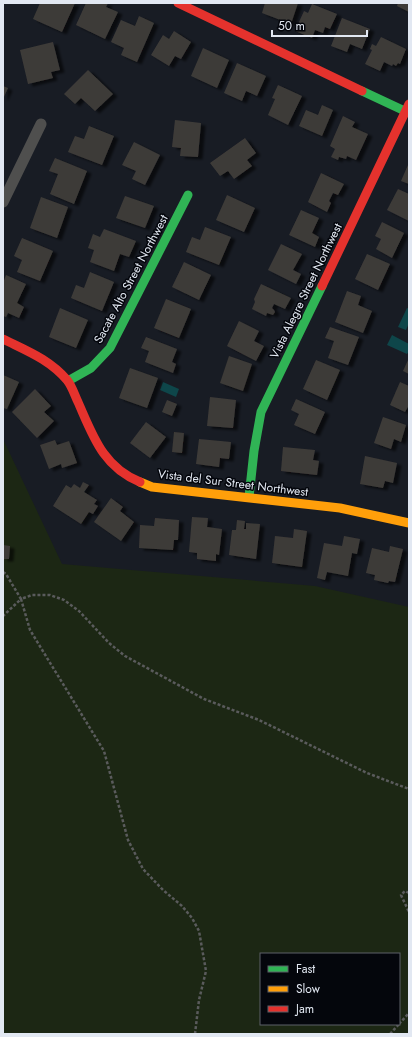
<svg xmlns="http://www.w3.org/2000/svg" width="412" height="1037" viewBox="0 0 412 1037" font-family="Jost,sans-serif">
	<style>
		.green { fill: #1c2714; fill-rule: evenodd }
		.water { fill: #0e464a }
		.building { fill: #3e3b38; filter: url(#shadow) }
		.lines { fill: none; stroke-linecap: round; stroke-linejoin: round }
		.path { stroke: #5a5b5c; stroke-width: 2.5; stroke-dasharray: 3 2; stroke-linecap: butt }
		.street { stroke: #4f4f4e; stroke-width: 11 }
		.fast { stroke: #30b455; stroke-width: 9 }
		.slow { stroke: #ff9f0a; stroke-width: 9 }
		.jam { stroke: #e5322d; stroke-width: 9 }
		.labels { text-anchor: middle; dominant-baseline: central; stroke-width: 3; stroke-linejoin: round; paint-order: stroke }
		.street-label { font-size: 12px; fill: #e2e8f2; stroke: #04060c }
	</style>
	<defs>
		<filter id="shadow"><feDropShadow dx="4.5" dy="2.5" stdDeviation="1" flood-color="#0009"/></filter>
	</defs>
	<rect width="100%" height="100%" fill="#181c24"/>
	<path class="green" d="M3,439L62,564L315,586L409,607V1034H3ZM261,954H399V1024H261Z"/>
	<g class="water">
		<path d="M407,308L409,309V323L406,330L398,327Z"/>
		<path d="M392,335L409,344V351L407,354L387,345Z"/>
		<path d="M163,382L179,389L176,397L160,390Z"/>
	</g>
	<g class="building">
		<path d="M40,3H75L62,32L33,19Z"/>
		<path d="M86,3H108L106,7L118,12L105,39L76,25Z"/>
		<path d="M265,3H298L291,24L262,13Z"/>
		<path d="M398,3H409V12L397,6Z"/>
		<path d="M312,4L337,14L330,29L325,27L323,33L315,30L312,38L295,31L304,11L308,13Z"/>
		<path d="M139,16L154,23L137,62L121,55L124,48L111,42L121,20L135,26Z"/>
		<path d="M342,18L370,29L362,49L350,44L347,52L331,46Z"/>
		<path d="M174,31L191,42L181,59L175,56L169,66L151,55L163,35L169,39Z"/>
		<path d="M381,37L406,49L400,64L398,63L396,66L393,64L392,66L384,62L380,71L365,64L372,50L370,49L372,44L376,46Z"/>
		<path d="M53,42L60,70L51,72L53,78L28,84L20,50Z"/>
		<path d="M203,48L229,60L217,88L191,76Z"/>
		<path d="M237,63L266,76L257,96L246,91L242,101L224,93Z"/>
		<path d="M88,70L113,94L95,111L81,98L75,104L64,94Z"/>
		<path d="M278,85L302,96L288,125L268,115L275,99L272,98Z"/>
		<path d="M3,86L8,88L3,99Z"/>
		<path d="M322,105L333,110L322,136L299,126L306,110L318,115Z"/>
		<path d="M343,116L355,122L352,127L368,134L356,160L347,156L346,159L339,157L338,160L331,157L335,149L330,146Z"/>
		<path d="M175,120L201,123L198,157L180,156L181,148L172,147Z"/>
		<path d="M89,126L114,136L102,165L68,152L75,136L84,139Z"/>
		<path d="M245,138L256,153L247,160L252,166L234,179L228,171L220,176L210,163Z"/>
		<path d="M134,142L160,155L145,185L132,179L136,171L122,165Z"/>
		<path d="M55,158L87,171L74,204L50,194L58,174L49,171Z"/>
		<path d="M408,165L409,166V184L401,181Z"/>
		<path d="M321,173L344,184L338,195L333,193L329,201L331,203L327,212L308,202Z"/>
		<path d="M398,189L409,194V221L387,210Z"/>
		<path d="M227,195L255,208L244,232L216,220Z"/>
		<path d="M125,196L154,206L145,228L116,218Z"/>
		<path d="M41,197L68,207L57,238L30,228Z"/>
		<path d="M301,210L319,218L312,233L319,237L315,247L289,235Z"/>
		<path d="M382,222L404,233L392,258L376,249L381,239L375,236Z"/>
		<path d="M205,227L231,237L219,265L186,252L192,237L200,240Z"/>
		<path d="M104,229L136,241L129,257L120,254L114,271L90,262L94,250L88,248L93,234L100,237Z"/>
		<path d="M22,238L53,251L40,281L17,272L22,260L14,256Z"/>
		<path d="M281,244L302,254L293,270L301,274L296,284L268,270Z"/>
		<path d="M367,254L390,264L378,290L355,279Z"/>
		<path d="M184,262L211,275L199,300L172,287Z"/>
		<path d="M90,272L114,282L102,311L71,298L76,285L84,288Z"/>
		<path d="M6,275L26,284L17,303L24,307L19,318L8,313L6,317L3,316V283Z"/>
		<path d="M261,284L291,298L285,309L274,304L272,308L274,310L275,312L273,315L267,313L266,316L252,309L255,302L254,299Z"/>
		<path d="M347,291L361,296L358,305L372,311L363,333L335,322Z"/>
		<path d="M166,299L191,309L179,338L154,328Z"/>
		<path d="M60,308L88,320L76,348L49,337Z"/>
		<path d="M239,321L259,331L254,341L264,346L256,361L227,346Z"/>
		<path d="M330,327L359,337L348,365L328,358L334,341L325,338Z"/>
		<path d="M146,337L177,349L172,362L176,364L173,373L145,362L149,351L141,348Z"/>
		<path d="M229,356L252,364L243,391L220,383Z"/>
		<path d="M409,358V374L403,371Z"/>
		<path d="M316,360L340,370L327,400L303,389Z"/>
		<path d="M130,368L158,378L147,408L119,398Z"/>
		<path d="M3,375L19,382L7,409L3,408Z"/>
		<path d="M400,382L409,386V405L405,412L390,405Z"/>
		<path d="M35,389L51,406L44,412L54,421L37,438L12,412Z"/>
		<path d="M210,397L236,400L233,428L207,426Z"/>
		<path d="M296,399L325,412L315,434L294,425L299,414L291,410Z"/>
		<path d="M167,400L177,404L172,416L162,412Z"/>
		<path d="M383,417L406,425L401,442L394,439L391,449L374,443Z"/>
		<path d="M146,422L166,437L150,458L130,443Z"/>
		<path d="M174,432L184,433L182,453L172,452Z"/>
		<path d="M199,439L231,442L229,459L220,458L219,467L196,464Z"/>
		<path d="M55,440L57,445L69,441L77,463L62,468L61,464L49,469L40,445Z"/>
		<path d="M283,447L315,450L313,460L319,461L317,475L281,471Z"/>
		<path d="M365,456L397,463L393,483L385,481L383,488L360,484Z"/>
		<path d="M83,482L89,485L84,492L97,500L94,504L98,506L93,514L89,512L81,524L53,506L66,485L71,488L74,484L80,488Z"/>
		<path d="M111,498L123,507L120,511L134,522L121,541L94,522Z"/>
		<path d="M192,517L208,518L207,527L222,529L219,555L216,554V561L197,559V553L189,552Z"/>
		<path d="M155,518L179,520L178,540H174L173,550L139,548L140,525L154,526Z"/>
		<path d="M237,520L245,521L244,529H246V523L260,524L256,559L229,555L232,530H236Z"/>
		<path d="M294,529L307,531L302,567L272,563L275,536L293,538Z"/>
		<path d="M344,536L360,539L357,554L352,553L348,576L327,572L325,580L317,578L324,543L342,546Z"/>
		<path d="M3,545L10,546L9,559H3Z"/>
		<path d="M390,546L403,549L395,582L389,581L388,583L374,580L375,575L366,573L372,548L389,552Z"/>
	</g>
	<g class="lines">
		<g class="path">
			<path d="M3,572L6,574L21,599L3,616"/>
			<path d="M409,893L405,891L401,895L409,912"/>
			<path d="M399,1024L409,1013"/>
			<path d="M195,1034L199,1000L206,971L199,931L192,918L182,906L163,890L143,869L128,840L104,751L30,630L21,599L32,595H50L64,600L79,611L109,643L125,656L204,699L259,720L367,773L409,789"/>
			<path d="M390,1034L399,1024"/>
		</g>
		<path class="street" d="M3,202L41,124"/>
		<g class="fast">
			<path d="M362,91L409,113"/>
			<path d="M68,381L91,368L110,348L188,195"/>
			<path d="M249,497L254,451L261,412L322,286"/>
		</g>
		<path class="slow" d="M140,482L152,487L340,508L409,523"/>
		<g class="jam">
			<path d="M178,3L362,91"/>
			<path d="M322,286L409,104"/>
			<path d="M3,339C27,351 49,359 67,380C72,386 75,396 78,402C93,436 103,467 140,482"/>
		</g>
	</g>
	<g class="labels">
		<g class="street-label">
			<text transform="translate(131 279) rotate(-62)">Sacate Alto Street Northwest</text>
			<text transform="translate(306 291) rotate(-64)">Vista Alegre Street Northwest</text>
			<text transform="translate(233 483) rotate(7)">Vista del Sur Street Northwest</text>
		</g>
	</g>
	<rect width="412" height="1037" fill="none" stroke="#e2e8f2" stroke-width="8"/>
	<rect x="260" y="953" width="140" height="72" fill="#04060c" stroke="#5d6068"/>
	<rect x="268" y="966" width="20" height="6" fill="#30b455" stroke="#5d6068"/>
	<text x="296" y="973" font-size="12" fill="#e2e8f2">Fast</text>
	<rect x="268" y="986" width="20" height="6" fill="#ff9f0a" stroke="#5d6068"/>
	<text x="296" y="993" font-size="12" fill="#e2e8f2">Slow</text>
	<rect x="268" y="1006" width="20" height="6" fill="#e5322d" stroke="#5d6068"/>
	<text x="296" y="1013" font-size="12" fill="#e2e8f2">Jam</text>
	<path d="M272 30v6h95v-6" fill="none" stroke="#e2e8f2" stroke-width="2"/>
	<text x="278" y="30" font-size="12" fill="#e2e8f2" stroke="#04060c" stroke-width="3" paint-order="stroke">50 m</text>
</svg>
